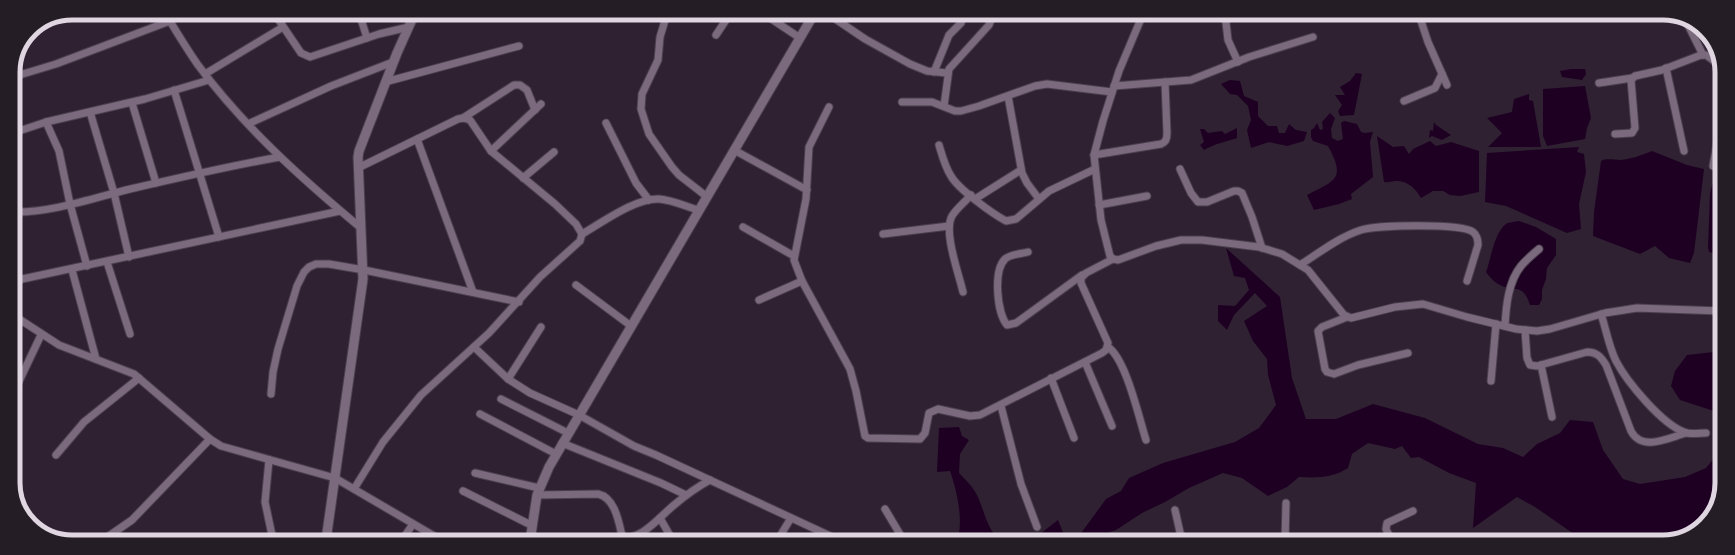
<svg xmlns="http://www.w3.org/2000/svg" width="1735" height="555" viewBox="0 0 1735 555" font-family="Quicksand,sans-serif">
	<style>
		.water { fill: #1e0023 }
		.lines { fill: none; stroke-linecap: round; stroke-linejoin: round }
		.minor-casing { stroke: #4b3f4d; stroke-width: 9 }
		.tertiary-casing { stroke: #4b3f4d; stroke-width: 11 }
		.minor { stroke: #7b697d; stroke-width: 7 }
		.tertiary { stroke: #7b697d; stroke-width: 9 }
		.rim { fill: none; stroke: #e0d6e1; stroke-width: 5 }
	</style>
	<rect width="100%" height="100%" fill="#2f2132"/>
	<g class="water">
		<path d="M1571,69H1585L1586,74L1582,80L1562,77L1560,71Z"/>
		<path d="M1356,73L1362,74L1354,115L1340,116L1338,111L1342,105L1335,95H1345L1340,87L1350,81Z"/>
		<path d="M1230,80L1240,81L1244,96L1258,102V116L1268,126H1277L1279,133H1285L1289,124L1296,130L1307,132L1304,141L1287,146L1269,142L1251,148L1247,130L1251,120L1248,106L1237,95L1230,94L1221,84Z"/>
		<path d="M1585,86L1591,118L1587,128L1585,139L1547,146L1543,136V89Z"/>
		<path d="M1529,94V100L1533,101L1541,147H1488L1502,133L1487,118L1512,112L1514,99Z"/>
		<path d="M1330,113L1335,118L1331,129L1332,138L1338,141L1343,139L1341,123L1344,121L1357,124L1361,132L1365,133L1373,132L1370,142L1373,177L1351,194L1352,199L1339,204L1314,210L1307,195C1336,180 1346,179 1328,146L1313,141L1311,137V130L1314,128L1317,123L1320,130L1323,129L1322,122Z"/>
		<path d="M1434,122L1436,125L1451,135L1442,140L1432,136L1429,138L1430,130L1433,131Z"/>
		<path d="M1237,128V138C1225,142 1214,144 1204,150L1200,145L1204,142L1200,129H1204L1208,133L1222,131L1225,134Z"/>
		<path d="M1377,136L1393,147L1404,146L1409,154L1413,149L1430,141L1436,146L1451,142L1479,151V192L1460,196L1450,195L1443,191H1433L1421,198C1416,189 1407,180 1396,181C1391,181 1389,183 1384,182Z"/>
		<path d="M1579,147L1577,152L1584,154L1586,172L1579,204L1581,229L1567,233L1506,206L1485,202L1487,153Z"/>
		<path d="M1652,151L1687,165L1704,169L1694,253L1690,263L1669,258L1655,246L1640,254L1593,236L1594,212L1601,161C1607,158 1614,160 1620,160C1632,159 1642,155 1652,151Z"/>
		<path d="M1718,164L1721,167V255L1709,252L1708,248L1710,193Z"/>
		<path d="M1519,221L1536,227L1556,239V255L1547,268L1546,279L1542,290V299L1539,305H1530C1523,282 1514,293 1498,284C1493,281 1489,276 1486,272C1491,259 1494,233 1506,224C1509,222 1515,222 1519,221Z"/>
		<path d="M1226,248L1280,297L1292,378L1306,419H1336L1373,404L1425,418L1478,444L1503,448L1523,457L1537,444L1560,433L1570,420L1593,422L1603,450L1623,479L1640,484L1685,477L1706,468L1720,451V499L1699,530L1664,542H1633L1626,535L1590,542L1574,534L1535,507L1517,497L1473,528L1476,483L1449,473L1419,457L1411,458L1402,446L1395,449L1368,443L1352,454L1348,468C1333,478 1316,478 1299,477L1287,487L1268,496L1242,478L1223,473L1189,488L1165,502L1142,513L1116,530L1101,535L1104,541H1031L1058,520L1066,540L1079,536L1106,499L1121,491L1129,478L1163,463L1235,442L1259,428L1276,405L1268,375L1267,359L1253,341L1244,321L1267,306L1255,293L1234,315L1227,330L1218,321V305L1235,306L1249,290L1245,278L1234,276Z"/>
		<path d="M1714,352L1721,356L1720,413L1680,400L1671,386L1675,371L1687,355Z"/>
		<path d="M959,427L962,436L969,440L960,454L959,473C964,478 970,484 974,490C984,504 986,534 1003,541H957C964,521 957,491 950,471L937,472L939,428Z"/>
	</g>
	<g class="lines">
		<defs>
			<g id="minor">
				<path d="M165,13C176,31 186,48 198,65C244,127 302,179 361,228"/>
				<path d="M274,13L301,53L310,57L379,34L409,27"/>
				<path d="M359,13L367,38"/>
				<path d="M667,14L660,37L658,60L642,94L641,109L649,134L672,167L679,175L706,196"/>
				<path d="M764,14L800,38"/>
				<path d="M828,14L865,39L910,64L927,71L947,73"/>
				<path d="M1143,14L1119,71L1103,121L1094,155L1101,220L1110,256L1113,259L1118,260L1156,246L1181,240H1202L1259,247L1282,254L1308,270L1344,315L1351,318L1395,307L1423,304L1467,317L1516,329L1537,331L1550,329L1605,313L1637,308L1721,311"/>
				<path d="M1225,14L1228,40L1238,62"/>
				<path d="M1419,15L1428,42L1447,85"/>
				<path d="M1685,19L1703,55"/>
				<path d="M716,35L730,14"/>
				<path d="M1720,66L1722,92"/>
				<path d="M1666,68L1684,151"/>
				<path d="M934,72L949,35L961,23"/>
				<path d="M205,74L283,27"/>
				<path d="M13,77L56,64L170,21"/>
				<path d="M385,82L519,46"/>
				<path d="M1599,83L1632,78"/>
				<path d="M1114,86L1191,80L1249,57L1313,37"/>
				<path d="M174,90L219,237"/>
				<path d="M1008,96L1022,173L1027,183L1039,199"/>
				<path d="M1404,101L1435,88L1442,74"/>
				<path d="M902,102H932L955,111H961L979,106L1035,86L1047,84L1112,92"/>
				<path d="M132,103L156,183"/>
				<path d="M944,106L949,69L989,25L993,14"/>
				<path d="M829,107L809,147L806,199L794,260L802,281L850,369L856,391L865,436L868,438L920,439L925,433L929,413L938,409L970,416L980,415L1102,353L1106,350L1108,343L1081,283V278L1086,273L1113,259"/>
				<path d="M90,112L114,193L129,257"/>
				<path d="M463,118L514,85H520L527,90L535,110"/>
				<path d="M46,122L59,151L70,204L87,266"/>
				<path d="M606,123L636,183L649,200"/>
				<path d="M248,124L331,86L393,62"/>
				<path d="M13,133L46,122L145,99L209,80"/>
				<path d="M1615,134L1632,133L1635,128L1631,80L1635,76L1662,70L1701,55H1706L1721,66"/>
				<path d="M417,139L473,292"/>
				<path d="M939,145C942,155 945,167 951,176C958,189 993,214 1006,221L1016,219L1049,191L1095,169"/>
				<path d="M734,150L807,190"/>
				<path d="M491,151L541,104"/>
				<path d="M1094,155L1161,144C1166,142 1167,139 1167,133L1165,82"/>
				<path d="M1713,166L1722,116"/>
				<path d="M1180,169L1191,193L1198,202H1207L1234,191H1238L1242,193L1252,217L1262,248"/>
				<path d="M523,178L554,152"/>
				<path d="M975,199L1021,170"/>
				<path d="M1099,205L1147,196"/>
				<path d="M13,212C49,213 91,199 126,190C177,178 229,166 280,157"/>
				<path d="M743,227L794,256"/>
				<path d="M582,234C603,222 635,198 659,199C672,200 685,206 698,210"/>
				<path d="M883,234L949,226"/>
				<path d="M1028,252C1021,254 1010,254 1005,259C993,271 997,313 1007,325L1016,323L1082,275"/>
				<path d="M107,262L130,334"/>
				<path d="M1300,265C1319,253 1339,237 1361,230C1376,225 1461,223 1473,232C1477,235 1478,240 1478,245L1467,281"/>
				<path d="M72,270L96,359"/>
				<path d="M13,281L340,211"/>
				<path d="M576,285L631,326"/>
				<path d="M963,292C959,274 943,232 952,216C957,208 965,202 971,195"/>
				<path d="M759,300L802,281"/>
				<path d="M1601,314C1606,329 1609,347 1616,361C1627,382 1662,424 1684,432C1690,435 1699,433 1706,433"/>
				<path d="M13,315L59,345L134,374L210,439L221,446L335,478L441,540"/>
				<path d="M1347,317L1322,327L1318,331L1325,369L1327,372L1334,374L1358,365L1408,353"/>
				<path d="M1505,326C1506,307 1508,282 1521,266C1526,260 1533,254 1539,249"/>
				<path d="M1525,330L1527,358L1530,365L1537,366L1587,352C1597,352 1601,357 1606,365L1631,431C1642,452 1668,438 1686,433"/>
				<path d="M474,347L508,379L530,393L579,415L634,446L656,455L841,541"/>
				<path d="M1108,347C1126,359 1139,418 1146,440"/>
				<path d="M1085,362L1112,426"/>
				<path d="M1541,365L1552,417"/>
				<path d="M1051,378L1074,438"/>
				<path d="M508,379L541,327"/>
				<path d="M1491,381L1496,324"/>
				<path d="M13,394L41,335"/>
				<path d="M271,394L273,372L278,349L297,286L304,272L309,267L316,264H329L364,270L519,302"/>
				<path d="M501,399L568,433"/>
				<path d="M1001,406L1021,484L1037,527"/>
				<path d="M480,414L556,454"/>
				<path d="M562,443L661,483L686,495"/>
				<path d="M56,455L84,422L139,378"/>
				<path d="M269,460L265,502L273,540"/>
				<path d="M475,473L539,488"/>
				<path d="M354,489L383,442L421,395L489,333L540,277L580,241L582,234L576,224L555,204L491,151L470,120L463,118L458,119L358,168"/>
				<path d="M463,491L531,525"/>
				<path d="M537,495L598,494C616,498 619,524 623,540"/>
				<path d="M885,509L904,541"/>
				<path d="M1175,510L1182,541"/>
				<path d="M660,518L673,541"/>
				<path d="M103,540L132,520L210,439"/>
				<path d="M402,540L413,524"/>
				<path d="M618,541C647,535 653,523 674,505C686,495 697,487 710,480"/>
				<path d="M777,541L791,518"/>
				<path d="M1285,542L1286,503"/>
				<path d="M1392,542L1386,529L1387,523L1413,511"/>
			</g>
			<g id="tertiary">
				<path d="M326,540L363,279L358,157L359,151L397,53L415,13"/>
				<path d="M530,541L537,495L549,467L814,14"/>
			</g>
		</defs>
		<use href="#minor" class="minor-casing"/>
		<use href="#tertiary" class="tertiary-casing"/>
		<use href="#minor" class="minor"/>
		<use href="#tertiary" class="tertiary"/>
	</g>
	<path d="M0 0H1735V555H0ZM72 20H1663A52 52 0 0 1 1715 72V483A52 52 0 0 1 1663 535H72A52 52 0 0 1 20 483V72A52 52 0 0 1 72 20Z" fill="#241d25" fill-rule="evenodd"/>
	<path class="rim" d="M72 20H1663A52 52 0 0 1 1715 72V483A52 52 0 0 1 1663 535H72A52 52 0 0 1 20 483V72A52 52 0 0 1 72 20Z"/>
</svg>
